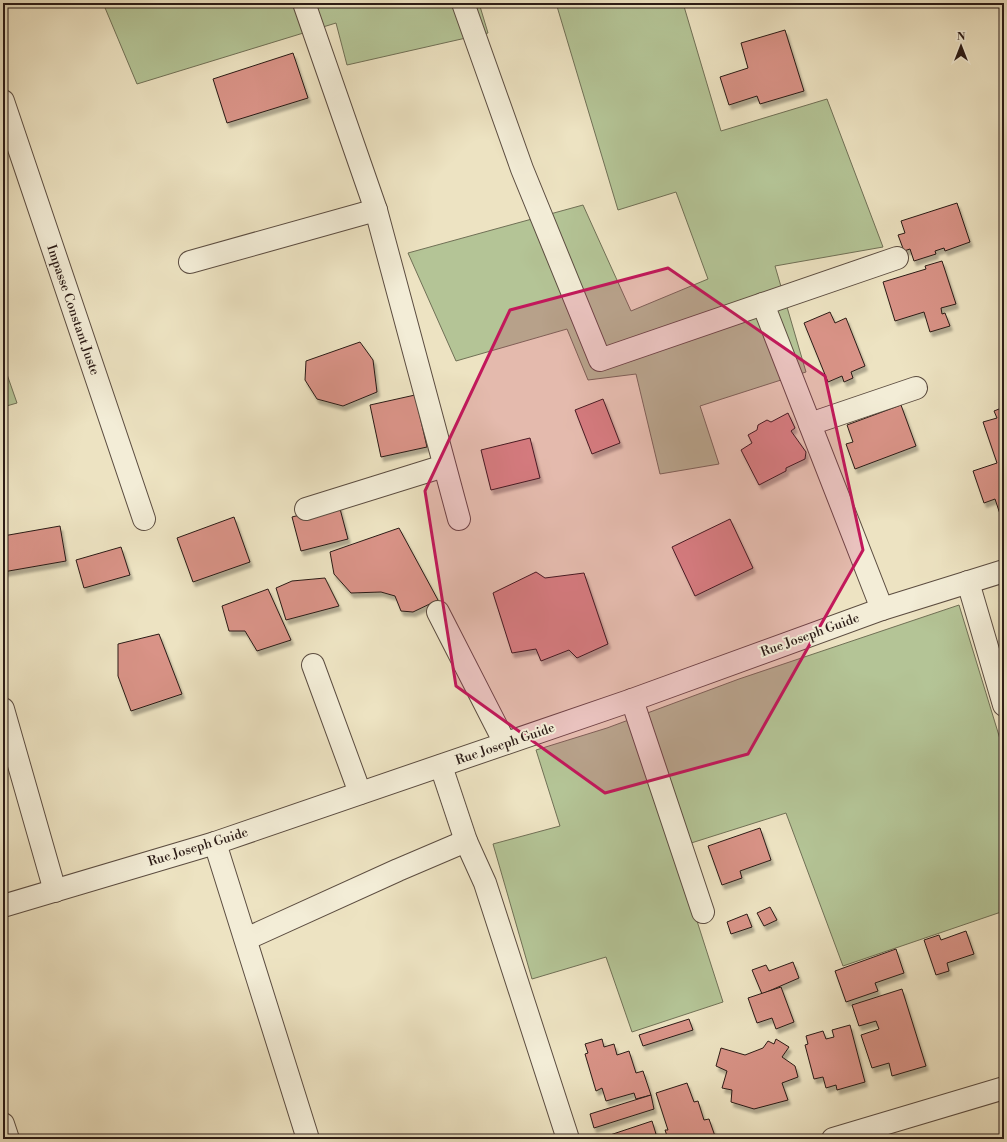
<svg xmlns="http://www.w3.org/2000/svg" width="1007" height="1142" viewBox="0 0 1007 1142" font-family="'Libre Bodoni',serif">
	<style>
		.green { fill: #b4c496; stroke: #707056 }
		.building { fill: #d99387; stroke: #2b1b16; filter: url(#shadow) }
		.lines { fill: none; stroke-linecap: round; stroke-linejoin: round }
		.minor-casing { stroke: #5c4d41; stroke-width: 24 }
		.minor { stroke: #f3edd7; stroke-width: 22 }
		.marked { fill: #c2185b; fill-opacity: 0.2; stroke: #c2185b; stroke-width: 3; stroke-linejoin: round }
		.labels { text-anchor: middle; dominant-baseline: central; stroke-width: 4; stroke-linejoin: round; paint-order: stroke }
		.street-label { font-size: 13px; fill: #2b1b16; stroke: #f3edd7 }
	</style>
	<defs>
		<filter id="shadow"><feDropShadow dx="2.5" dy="4.5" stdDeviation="1" flood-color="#0004"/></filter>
	</defs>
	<rect width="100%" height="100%" fill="#ede3c2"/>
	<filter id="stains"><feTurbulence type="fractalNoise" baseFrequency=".005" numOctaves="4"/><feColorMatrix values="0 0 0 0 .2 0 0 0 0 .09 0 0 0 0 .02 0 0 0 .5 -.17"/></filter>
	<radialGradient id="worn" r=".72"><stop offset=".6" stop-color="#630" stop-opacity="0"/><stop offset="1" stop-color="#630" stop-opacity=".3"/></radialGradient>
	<g class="green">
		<path d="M103,3H479L488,33L347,65L336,23L137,84Z"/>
		<path d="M556,3H683L721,131L827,99L883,247L775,266L806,372L700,406L719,464L660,474L636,374L588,380L567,329L456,361L408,253L583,205L631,311L708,279L676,192L618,210Z"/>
		<path d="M3,363L17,403L3,407Z"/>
		<path d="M959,605L1004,752V911L843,966L786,813L688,844L697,921L723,1002L632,1032L606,957L532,979L493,844L560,826L536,750L607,728L739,679Z"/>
	</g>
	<g class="building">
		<path d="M785,30L804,91L760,104L757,96L729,105L720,77L748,68L741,43Z"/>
		<path d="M293,53L308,98L227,123L213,79Z"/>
		<path d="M957,203L970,242L945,251L944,248L935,251L936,254L914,261L910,249L904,251L898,235L905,233L901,221Z"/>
		<path d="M942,261L956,304L941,308L942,314L945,313L950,326L930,332L924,312L895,321L883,282L926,269L925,266Z"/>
		<path d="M830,312L835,323L846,318L865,366L851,372L853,378L844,382L842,376L828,382L804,323Z"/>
		<path d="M360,342L373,360L377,392L343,406L317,399L305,380L306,361Z"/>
		<path d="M415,395L427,447L381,457L370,405Z"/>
		<path d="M603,399L620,443L592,454L575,410Z"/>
		<path d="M901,405L916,446L855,469L846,444L853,442L847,425Z"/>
		<path d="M1004,407V526L995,499L984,503L973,471L997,463L983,422L997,418L994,411Z"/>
		<path d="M788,413L795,428L791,431L806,452L805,459L786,468V471L759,485L741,450L752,443L748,435L757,430L758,425L767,420L771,422Z"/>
		<path d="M530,438L540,478L491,490L481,450Z"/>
		<path d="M339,505L348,539L301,551L292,517Z"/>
		<path d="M234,517L250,562L193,582L177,538Z"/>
		<path d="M730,519L753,568L695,596L672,547Z"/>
		<path d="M60,526L66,561L3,572V536Z"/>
		<path d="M399,528L438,600L413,612L401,611L395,596L381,592L351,593L334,574L330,552Z"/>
		<path d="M121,547L130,575L84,588L76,560Z"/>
		<path d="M536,572L545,578L584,573L608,644L577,658L569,650L541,661L536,649L512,653L493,593Z"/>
		<path d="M325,578L339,606L286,620L276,588L292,581Z"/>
		<path d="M268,589L291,640L257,651L245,631H229L222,606Z"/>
		<path d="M159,634L182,694L131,711L118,676V644Z"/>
		<path d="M760,828L771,860L740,871L742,878L722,885L708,846Z"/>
		<path d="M770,907L777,920L764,926L757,913Z"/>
		<path d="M747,914L752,927L731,934L727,922Z"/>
		<path d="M966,931L974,954L947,963L949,971L936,975L924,940L939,935L941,940Z"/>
		<path d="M896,949L904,973L875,983L878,991L846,1002L835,971Z"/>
		<path d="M793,962L799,978L762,994L752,970L766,965L769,971Z"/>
		<path d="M1004,976V989L1000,978Z"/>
		<path d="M781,987L794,1022L776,1029L772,1018L757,1023L748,998Z"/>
		<path d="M902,989L926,1066L892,1076L889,1063L872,1068L861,1035L879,1029L876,1021L859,1026L852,1005Z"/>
		<path d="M689,1019L693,1030L643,1046L639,1035Z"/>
		<path d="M850,1025L865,1082L837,1090L836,1085L826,1088L823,1077L814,1079L805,1045L808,1044L806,1036L823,1031L826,1039L834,1037L832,1030Z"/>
		<path d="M602,1039L604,1047L614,1044L617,1055L629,1051L636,1073L643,1071L651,1095L636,1099L634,1093L606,1101L602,1088L596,1091L585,1054L588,1053L585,1044Z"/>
		<path d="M776,1039L789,1047L782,1057L795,1066L798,1077L782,1083L788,1100L754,1109L731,1102L732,1090L722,1088L727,1071L716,1066L721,1048L745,1055L763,1048L768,1041L774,1044Z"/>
		<path d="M687,1083L694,1102L698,1101L704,1120L709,1119L716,1139H668L665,1130H668L656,1093Z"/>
		<path d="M651,1095L654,1109L594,1128L590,1114Z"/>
		<path d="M652,1121L656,1134L650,1136L651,1139H598Z"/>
	</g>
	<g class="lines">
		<defs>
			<g id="minor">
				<path d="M304,3L376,210L459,519"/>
				<path d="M463,3L522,169L600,360L897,258"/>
				<path d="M3,101L144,519"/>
				<path d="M190,262L376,210"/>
				<path d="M763,304L882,609"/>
				<path d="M810,424L916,388"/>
				<path d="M306,509L444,466"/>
				<path d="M968,582L1004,705"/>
				<path d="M438,612L505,743"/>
				<path d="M313,665L360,793"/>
				<path d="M632,700L703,912"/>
				<path d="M3,709L55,891"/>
				<path d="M441,766L466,841"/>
				<path d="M215,843L308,1139"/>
				<path d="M3,906L215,843L632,700L882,609L1004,571"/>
				<path d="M246,939L398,870L466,841L485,883L568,1139"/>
				<path d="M3,1124L8,1139"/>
				<path d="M833,1139L1004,1088"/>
			</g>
		</defs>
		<use href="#minor" class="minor-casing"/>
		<use href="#minor" class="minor"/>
	</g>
	<path class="marked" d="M668,268L825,376L863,550L748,754L605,793L456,686L425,491L510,310Z"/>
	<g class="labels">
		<g class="street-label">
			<text transform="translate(73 310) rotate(71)">Impasse Constant Juste</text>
			<text transform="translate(810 635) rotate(-20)">Rue Joseph Guide</text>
			<text transform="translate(505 744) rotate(-19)">Rue Joseph Guide</text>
			<text transform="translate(198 847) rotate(-17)">Rue Joseph Guide</text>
		</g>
	</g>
	<rect width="1007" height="1142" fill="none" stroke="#ede3c2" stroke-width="16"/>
	<rect x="4" y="4" width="999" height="1134" fill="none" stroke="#2b1b16" stroke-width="2"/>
	<rect x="8" y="8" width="991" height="1126" fill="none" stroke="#2b1b16"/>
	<g transform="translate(961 46)" stroke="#f3edd7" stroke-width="3" paint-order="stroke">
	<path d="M0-3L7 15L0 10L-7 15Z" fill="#2b1b16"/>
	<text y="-6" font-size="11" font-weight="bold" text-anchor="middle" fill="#2b1b16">N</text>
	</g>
	<rect width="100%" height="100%" filter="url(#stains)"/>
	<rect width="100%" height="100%" fill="url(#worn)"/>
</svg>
